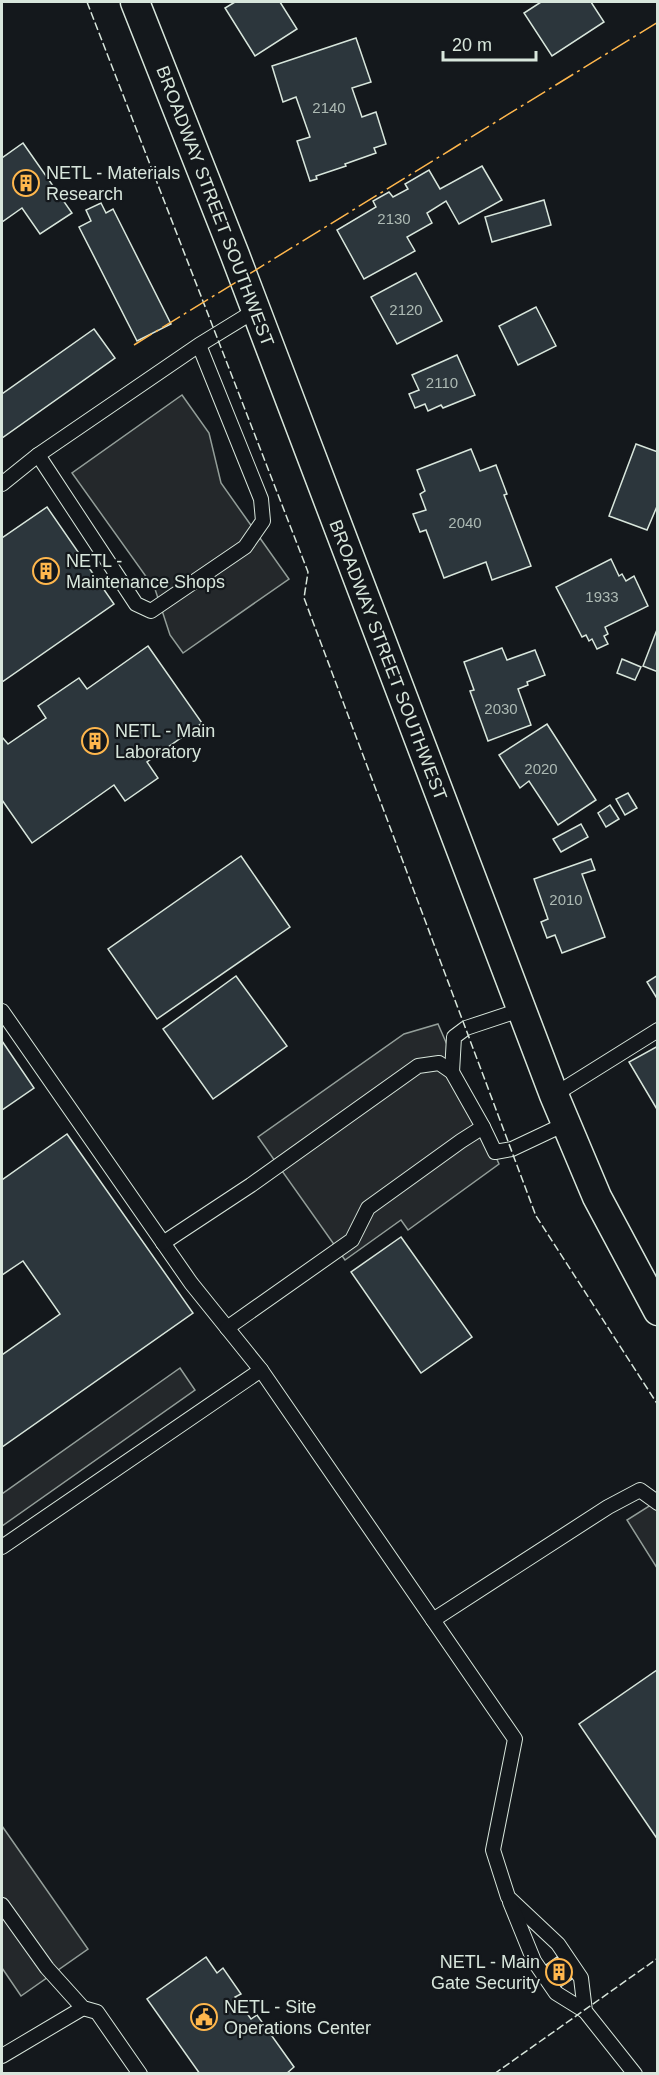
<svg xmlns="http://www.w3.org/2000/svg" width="659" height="2075" viewBox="0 0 659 2075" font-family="Helvetica,sans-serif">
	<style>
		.parking { fill: #24282b; stroke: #939e99; stroke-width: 1.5 }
		.building { fill: #2c363c; stroke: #d8e6dc; stroke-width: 1.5 }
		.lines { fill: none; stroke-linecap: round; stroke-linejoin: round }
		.lane-casing { stroke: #d8e6dc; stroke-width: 16 }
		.street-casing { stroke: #d8e6dc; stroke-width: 31 }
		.lane { stroke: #14181c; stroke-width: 14 }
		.street { stroke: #14181c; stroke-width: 28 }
		.fence { stroke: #d8e6dc; stroke-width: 1.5; stroke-dasharray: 8 3; stroke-linecap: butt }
		.power { stroke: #ffb74d; stroke-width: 1.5; stroke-dasharray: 21 4.5 3 4.5; stroke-linecap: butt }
		.labels { text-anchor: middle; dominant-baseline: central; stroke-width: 4.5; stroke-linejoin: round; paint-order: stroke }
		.number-label { font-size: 15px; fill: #adbab4 }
		.poi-label { font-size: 18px; fill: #d8e6dc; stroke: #14181c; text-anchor: start }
		.street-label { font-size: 18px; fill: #d8e6dc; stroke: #14181c }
	</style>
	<rect width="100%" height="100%" fill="#14181c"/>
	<g class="parking">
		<path d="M182,395L209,433L221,483L289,579L183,653L170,635L155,589L72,473Z"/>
		<path d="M438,1024L499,1164L408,1230L401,1220L345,1260L258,1137L404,1034Z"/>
		<path d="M180,1368L195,1390L2,1526V1494Z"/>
		<path d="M657,1501V1568L627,1520Z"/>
		<path d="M2,1826L88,1949L21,1996L2,1968Z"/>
	</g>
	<g class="building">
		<path d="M235,2H280L297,29L255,56L225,8Z"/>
		<path d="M541,2H591L604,22L552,56L524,13Z"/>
		<path d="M356,38L371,82L352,88L362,117L376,112L386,144L374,148L376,153L345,164L346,166L316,176L317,179L310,181L297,141L310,137L296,97L283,102L272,66Z"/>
		<path d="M23,143L72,213L40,234L22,208L2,222V158Z"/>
		<path d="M482,166L502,200L459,224L446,201L427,213L432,223L407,237L415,251L364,279L337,230L376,207L373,201L389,192L393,197L408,189L405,184L429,170L440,189Z"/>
		<path d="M544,200L551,225L492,242L485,217Z"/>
		<path d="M101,203L106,213L113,209L171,324L137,341L79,227L91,221L86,210Z"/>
		<path d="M416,273L442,321L397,344L371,297Z"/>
		<path d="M536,307L556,346L518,365L499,326Z"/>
		<path d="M94,329L115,358L2,438V394Z"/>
		<path d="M457,355L475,395L443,408L441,405L428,411L425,404L415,408L409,394L419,390L412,375Z"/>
		<path d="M636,444L658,452V504L647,530L609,516Z"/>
		<path d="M471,449L480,471L496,465L507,494L504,495L531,566L492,580L486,562L444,578L426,530L420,532L413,514L426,510L420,494L425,491L417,470Z"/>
		<path d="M47,507L114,604L2,682V538Z"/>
		<path d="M611,559L619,576L622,574L626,581L634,576L648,606L605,627L608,634L604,636L608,644L597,649L592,639L589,641L586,635L582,637L556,587Z"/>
		<path d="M658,627V672L643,666Z"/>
		<path d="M148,646L202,723L147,762L158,778L125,801L114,785L32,843L2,800V737L8,744L46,718L38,706L79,678L87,689Z"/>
		<path d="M502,648L507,660L535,650L545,675L527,682L528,685L518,689L531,725L488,741L470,691L474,690L464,662Z"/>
		<path d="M622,659L641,667L635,680L617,673Z"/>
		<path d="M547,724L596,800L558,825L529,781L520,788L499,755Z"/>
		<path d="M628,793L637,808L625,815L616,799Z"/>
		<path d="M610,805L619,819L606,827L598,813Z"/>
		<path d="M581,824L588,837L561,852L553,839Z"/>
		<path d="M241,856L290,927L157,1019L108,949Z"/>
		<path d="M591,859L595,870L582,874L605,937L562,953L555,935L547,938L541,922L548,919L534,879Z"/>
		<path d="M658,975V1000L647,982Z"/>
		<path d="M236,976L287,1046L213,1099L163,1029Z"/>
		<path d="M2,1041L34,1088L2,1110Z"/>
		<path d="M658,1046V1111L629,1062Z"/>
		<path d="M67,1134L193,1313L2,1447V1355L60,1314L23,1261L2,1275V1180Z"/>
		<path d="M401,1237L472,1337L421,1373L351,1272Z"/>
		<path d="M657,1670H658V1840L579,1724Z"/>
		<path d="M206,1957L217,1973L223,1968L241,1994L235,1997L251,2019L257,2015L294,2067L286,2074H200L147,1999Z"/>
		<path d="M557,1957L572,1979L560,1987L546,1965Z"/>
	</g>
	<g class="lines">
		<defs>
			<g id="lane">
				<path d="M199,345L261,499L263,521L245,547L151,611L136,604L38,455L199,345L256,310"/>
				<path d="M2,484L38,455"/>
				<path d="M2,1011L191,1283L261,1370"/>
				<path d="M452,1072L454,1037L466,1028L520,1010"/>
				<path d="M554,1095L658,1030"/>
				<path d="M483,1127L495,1152L512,1149L565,1124"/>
				<path d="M163,1243L251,1185L418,1066L439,1063L452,1072L483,1127L461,1141L368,1208L352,1240L227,1328"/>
				<path d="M2,1547L261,1370L515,1739L493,1850L508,1897L558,1944L581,1978L585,2011L635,2074"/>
				<path d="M433,1620L608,1507L640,1490L658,1503"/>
				<path d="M510,1902L534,1961L556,1993L585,2011"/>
				<path d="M2,1905L47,1968L83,2008L97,2012L140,2074"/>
				<path d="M2,2056L83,2008"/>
			</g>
			<path id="street" d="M135,2L235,255L554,1095L597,1197L658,1311"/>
		</defs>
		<use href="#lane" class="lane-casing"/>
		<use href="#street" class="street-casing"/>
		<use href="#lane" class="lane"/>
		<use href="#street" class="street"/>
		<g class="fence">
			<path d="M87,2L308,572L304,598L536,1216L658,1405"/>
			<path d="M494,2074L658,1958"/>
		</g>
		<path class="power" d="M134,345L658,22"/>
	</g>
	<defs>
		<symbol id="building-ring" viewBox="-11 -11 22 22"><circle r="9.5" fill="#14181c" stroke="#ffb74d" stroke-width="1.5"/><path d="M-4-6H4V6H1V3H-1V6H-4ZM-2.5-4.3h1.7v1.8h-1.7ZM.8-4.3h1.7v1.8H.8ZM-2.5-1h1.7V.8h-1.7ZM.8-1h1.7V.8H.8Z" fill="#ffb74d"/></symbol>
		<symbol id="civic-ring" viewBox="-11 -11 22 22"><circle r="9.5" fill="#14181c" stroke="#ffb74d" stroke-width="1.5"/><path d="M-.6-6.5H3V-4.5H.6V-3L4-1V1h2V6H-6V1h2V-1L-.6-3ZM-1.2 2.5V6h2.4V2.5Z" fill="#ffb74d"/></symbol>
	</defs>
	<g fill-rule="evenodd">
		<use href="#building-ring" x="11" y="168" width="30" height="30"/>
		<use href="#building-ring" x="31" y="556" width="30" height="30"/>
		<use href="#building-ring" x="80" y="726" width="30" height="30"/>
		<use href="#building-ring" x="544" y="1957" width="30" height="30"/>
		<use href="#civic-ring" x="189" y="2002" width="30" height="30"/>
	</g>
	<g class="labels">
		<g class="number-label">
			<text x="329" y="107">2140</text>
			<text x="394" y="218">2130</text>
			<text x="406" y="309">2120</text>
			<text x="442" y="382">2110</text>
			<text x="465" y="522">2040</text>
			<text x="602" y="596">1933</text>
			<text x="501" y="708">2030</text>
			<text x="541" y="768">2020</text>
			<text x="566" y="899">2010</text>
		</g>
		<g class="poi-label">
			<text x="46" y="173">NETL - Materials<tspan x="46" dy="21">Research</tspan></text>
			<text x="66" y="561">NETL -<tspan x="66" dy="21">Maintenance Shops</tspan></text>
			<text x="115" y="731">NETL - Main<tspan x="115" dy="21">Laboratory</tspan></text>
			<text x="540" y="1962" text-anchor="end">NETL - Main<tspan x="540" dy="21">Gate Security</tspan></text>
			<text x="224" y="2007">NETL - Site<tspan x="224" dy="21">Operations Center</tspan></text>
		</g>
		<g class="street-label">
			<text transform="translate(215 206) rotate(69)">BROADWAY STREET SOUTHWEST</text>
			<text transform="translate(388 660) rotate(69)">BROADWAY STREET SOUTHWEST</text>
		</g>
	</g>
	<rect width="659" height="2075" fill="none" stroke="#d8e6dc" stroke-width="6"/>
	<path d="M443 51v9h93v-9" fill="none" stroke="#d8e6dc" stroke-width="3"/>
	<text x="452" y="51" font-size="18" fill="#d8e6dc" stroke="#14181c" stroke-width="4.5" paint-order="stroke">20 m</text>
</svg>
